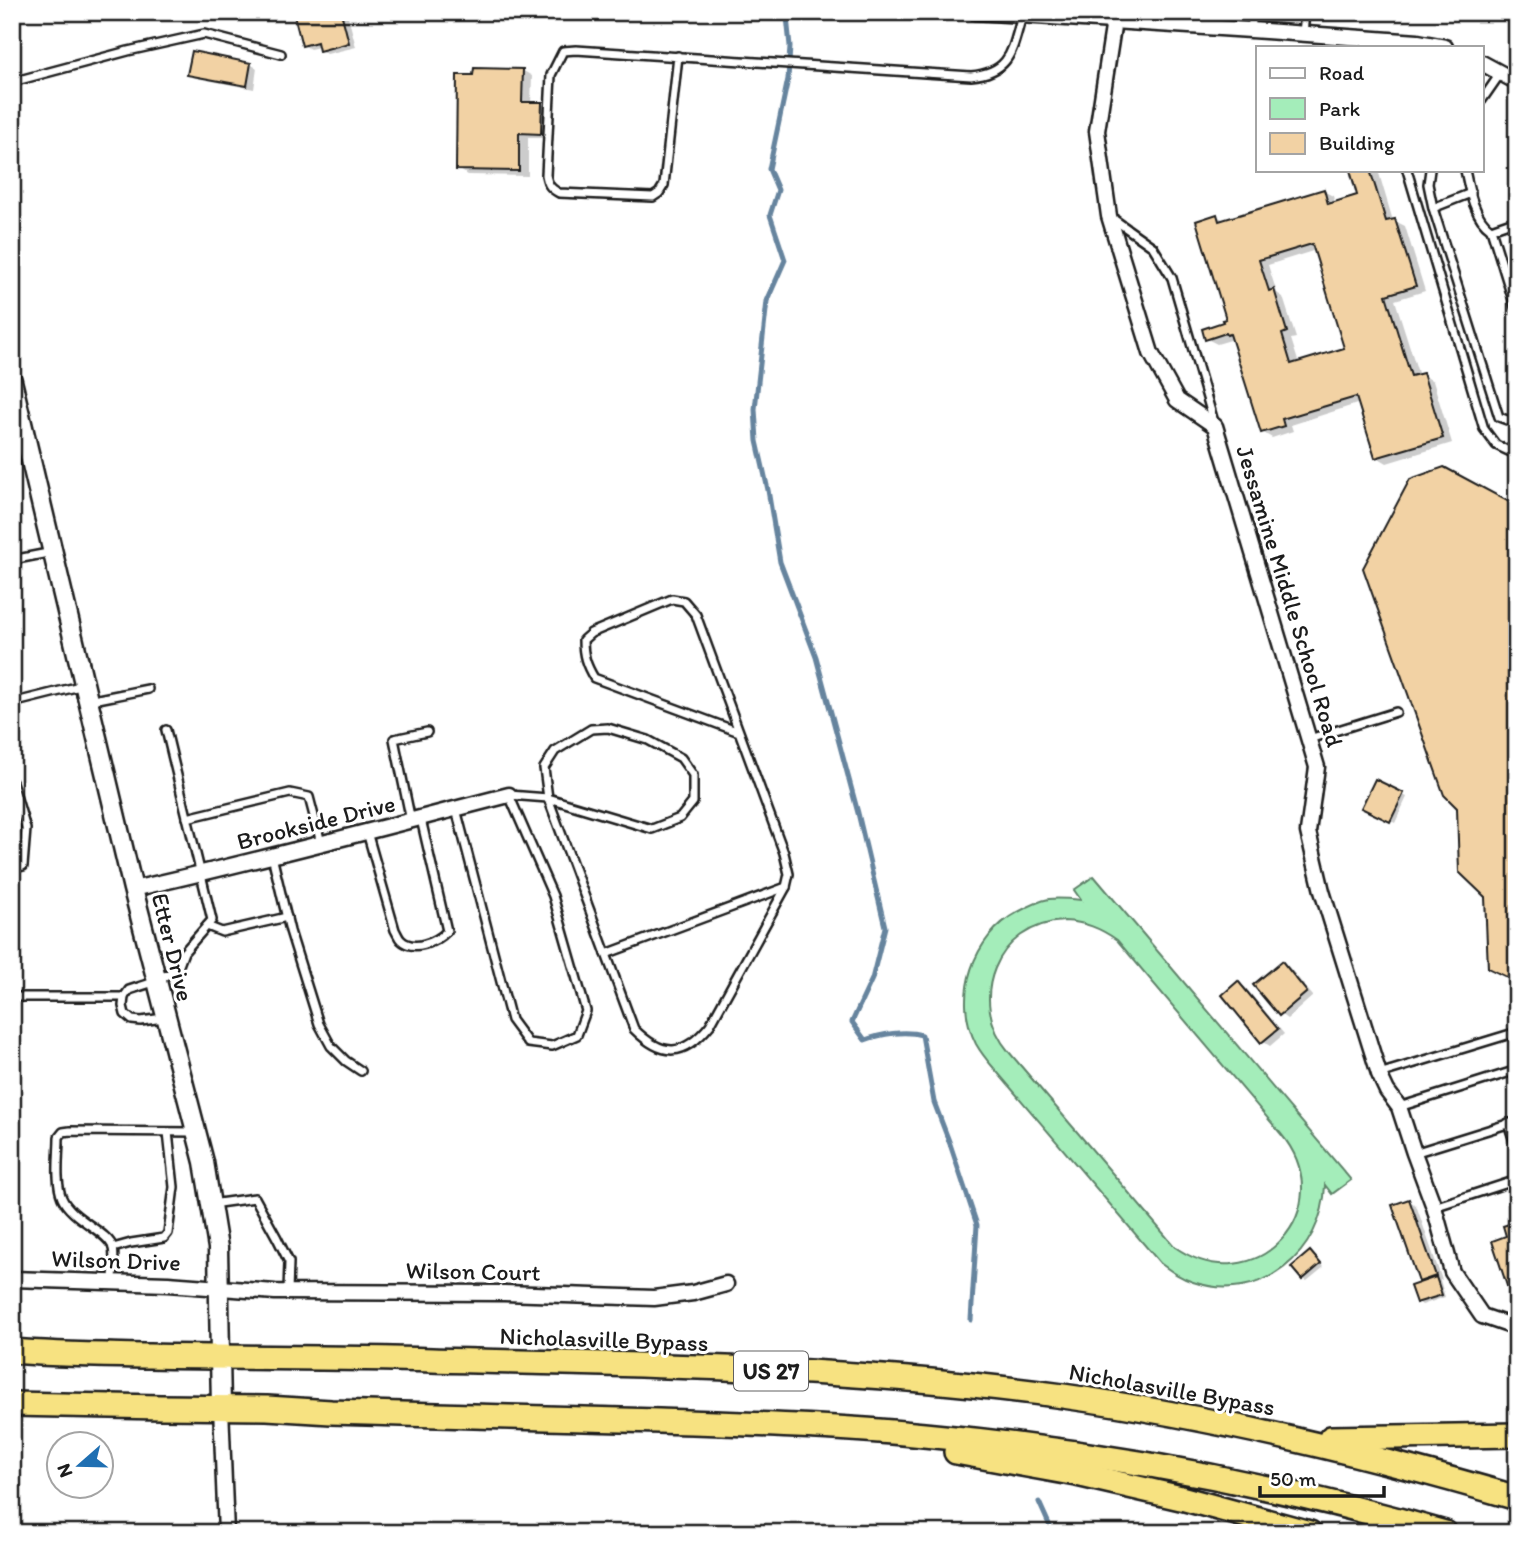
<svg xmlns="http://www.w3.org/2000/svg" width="1529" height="1545" viewBox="0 0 1529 1545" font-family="Itim,sans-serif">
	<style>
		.green { fill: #a4edba; stroke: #60846b; stroke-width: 2; fill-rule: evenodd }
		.shadow { fill: #0003; fill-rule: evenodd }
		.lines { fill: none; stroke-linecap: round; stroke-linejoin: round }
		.stream { stroke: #66849e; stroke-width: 5 }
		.building { fill: #f2d2a4; stroke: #1c1c1c; stroke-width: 2; fill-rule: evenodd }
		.service-casing { stroke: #1c1c1c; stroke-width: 12 }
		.minor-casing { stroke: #1c1c1c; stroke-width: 19 }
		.tertiary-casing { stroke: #1c1c1c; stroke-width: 23 }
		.trunk-casing { stroke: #1c1c1c; stroke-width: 28 }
		.service { stroke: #fff; stroke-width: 7 }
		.minor { stroke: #fff; stroke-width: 14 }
		.tertiary { stroke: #fff; stroke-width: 18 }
		.trunk { stroke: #f7e281; stroke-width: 23 }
		.labels { text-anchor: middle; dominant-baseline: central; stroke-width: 6; stroke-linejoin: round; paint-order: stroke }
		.shield { fill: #fff; stroke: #606060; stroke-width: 2 }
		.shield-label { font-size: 23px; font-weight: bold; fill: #1c1c1c }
		.street-label { font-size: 24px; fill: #1c1c1c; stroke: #fff }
	</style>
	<rect width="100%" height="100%" fill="#fff"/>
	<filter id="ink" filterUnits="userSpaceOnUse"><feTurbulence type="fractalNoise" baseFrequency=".0143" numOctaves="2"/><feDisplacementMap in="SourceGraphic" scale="14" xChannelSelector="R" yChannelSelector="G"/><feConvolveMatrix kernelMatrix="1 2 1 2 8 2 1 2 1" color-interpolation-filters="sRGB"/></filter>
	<g filter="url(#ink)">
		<path class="green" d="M1094,876L1351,1180L1332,1194L1325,1185C1323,1253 1261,1305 1193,1282C1180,1278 1171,1271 1160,1263L992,1066C986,1059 980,1051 976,1044C952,997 973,936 1018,912C1027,907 1038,901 1049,899C1059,898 1071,899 1081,900L1074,890ZM1064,921C1085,922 1100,928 1117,940L1281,1134C1343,1208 1256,1304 1175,1247L1009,1052C966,1001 996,924 1064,921Z"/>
		<g class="shadow">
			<path d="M313,12H347L356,47L327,54L320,50L319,47L310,49L303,45Z"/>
			<path d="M549,12H627V16L553,15Z"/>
			<path d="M250,64L257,68L254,89L196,78L189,74Z"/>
			<path d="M522,70L532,76L531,104H541L551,109V138H528V176L468,175L458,169L475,76Z"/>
			<path d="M1351,170H1378L1393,221H1395L1405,226L1425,291L1395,300L1419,376L1423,375L1433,381L1452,443L1387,463L1377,457L1360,403L1291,425L1293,431L1272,438L1262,432L1234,339L1217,344L1207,339L1228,320L1217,216L1226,221L1323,191L1333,196L1335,203L1359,196ZM1316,250L1346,349L1299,364L1291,339L1296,338L1283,297L1277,293L1268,265Z"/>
			<path d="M1376,781L1407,797L1395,823L1363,807Z"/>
			<path d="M1282,963L1289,967L1313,996L1287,1019L1280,1014Z"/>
			<path d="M1239,983L1246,988L1284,1034L1270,1046L1262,1041Z"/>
			<path d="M1409,1201L1416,1205L1442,1280H1440L1445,1297L1422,1305L1418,1302L1424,1283L1420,1281Z"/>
			<path d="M1310,1253L1314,1255L1324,1267L1307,1281L1303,1279Z"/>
		</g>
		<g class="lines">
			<g class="stream">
				<path d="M782,12L787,17L790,46L788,79L769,169L778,190L770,215L785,260L767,301L755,409L757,441L768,490L780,562L816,657L858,813L885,927L872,979L852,1022L865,1040C881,1034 905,1030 922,1035L934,1102L950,1144L977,1225L971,1320"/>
				<path d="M1039,1502L1053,1533"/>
			</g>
		</g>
		<g class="building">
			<path d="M306,12H341L349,43L319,51L317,42L302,46L294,15Z"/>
			<path d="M192,51L251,63L247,86L187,75Z"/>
			<path d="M474,68L523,69L522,102H542L541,134L519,133V171L456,170L457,75H473Z"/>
			<path d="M1350,170H1370L1386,221L1395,219L1416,286L1386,295L1411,376L1423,373L1443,438L1375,458L1356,397L1282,419L1284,426L1261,433L1230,334L1227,335L1226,333L1205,340L1202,329L1223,322L1222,320L1226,319L1196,221L1217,214L1219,221L1324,189L1328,204L1357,195ZM1312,244L1344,348L1291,364L1282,334L1287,332L1274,289L1269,291L1259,260Z"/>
			<path d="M1444,467L1517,506V982L1488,968L1485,897L1459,872L1457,808L1444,795L1363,568L1410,479Z"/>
			<path d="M1375,779L1404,793L1390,822L1361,808Z"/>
			<path d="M1282,961L1307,992L1279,1016L1253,985Z"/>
			<path d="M1238,981L1278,1029L1261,1043L1222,995Z"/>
			<path d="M1409,1199L1436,1276L1419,1282L1392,1205Z"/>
			<path d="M1512,1223L1514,1230H1517V1306L1514,1307L1492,1241L1506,1236L1503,1226Z"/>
			<path d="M1310,1251L1321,1264L1302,1280L1291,1267Z"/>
			<path d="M1436,1277L1442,1295L1416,1303L1410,1286Z"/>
		</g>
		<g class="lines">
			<defs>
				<g id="service">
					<path d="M1251,30L1253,12"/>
					<path d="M1303,34L1305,12"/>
					<path d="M678,56L664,185L659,193L653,197L559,193C550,188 548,185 546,175L551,75L563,51L576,50L971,76C1012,72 1012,49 1022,16"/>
					<path d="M12,82L128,51L204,34L281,54"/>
					<path d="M1482,100L1500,74"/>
					<path d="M1407,170L1484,429L1496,445L1517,455"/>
					<path d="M1430,170L1428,184L1433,208L1499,417L1510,421L1517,419"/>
					<path d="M1465,170C1469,189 1474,218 1491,229L1517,220"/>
					<path d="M1433,208L1471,193"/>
					<path d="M1112,218L1153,247L1172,278L1214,422"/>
					<path d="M1491,229L1517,313"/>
					<path d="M12,560L53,552"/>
					<path d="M88,701L148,689"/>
					<path d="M12,703L84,685"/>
					<path d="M1309,739L1396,712"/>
					<path d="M12,782L26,829L23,866L12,868"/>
					<path d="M456,809L511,1020L528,1043L552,1046L577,1035L586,1011L553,896L509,795L548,798L652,829L680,818L693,802V775L681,758L648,740L608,728L591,729L555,751L544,768L548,798L634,1029C663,1058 684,1057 710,1025L786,887L789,874L784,853L696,615L684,601L672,599L591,633L583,640C583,655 586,665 594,678L739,732"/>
					<path d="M187,818L290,793L309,797L321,843"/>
					<path d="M411,821L394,739L427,732"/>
					<path d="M367,832L395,930C397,933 398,937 401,940C413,952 437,942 447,931L421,819"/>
					<path d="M272,856L290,931L319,1024L331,1046L346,1061L361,1071"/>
					<path d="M207,926L222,932L287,917"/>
					<path d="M606,954L786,887"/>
					<path d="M12,997H124"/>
					<path d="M164,1018L141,1021L132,1020L125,1014L123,1006L124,997L129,990L157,981L178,968L184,952L212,920L166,730"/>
					<path d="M1379,1074L1517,1032"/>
					<path d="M1399,1107L1517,1070"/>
					<path d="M1508,1123L1517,1150"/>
					<path d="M1414,1153L1517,1121"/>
					<path d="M211,1204L255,1198L277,1238L289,1262L288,1291"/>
					<path d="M1434,1207L1517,1180"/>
					<path d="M113,1248L131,1243L164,1238L168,1233L174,1187L168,1132"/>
					<path d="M113,1282C113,1273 115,1256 113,1248C109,1232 71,1219 62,1198C55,1182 59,1154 59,1137L63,1132L70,1131L195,1132"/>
				</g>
				<g id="minor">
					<path d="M975,12L1251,30L1418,42L1445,47"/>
					<path d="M1114,21L1097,131L1109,216L1151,353L1177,400L1215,426L1317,767L1308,832L1322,891L1379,1074L1387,1091L1399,1107L1414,1153L1434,1207L1452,1272L1482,1316L1517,1328"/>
					<path d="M1482,63L1517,82"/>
					<path d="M133,889C259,861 384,827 509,795"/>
					<path d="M12,1279L168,1284L275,1292L504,1293L654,1298L693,1293L726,1284"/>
					<path d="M221,1407L226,1533"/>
				</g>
				<path id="tertiary" d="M12,381L133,889L204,1162L218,1248L221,1407"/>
				<g id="trunk">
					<path d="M12,1351C58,1355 104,1355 149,1356C243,1358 338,1357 432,1360C642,1365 855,1367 1063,1396C1219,1418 1367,1454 1517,1498"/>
					<path d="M12,1404L161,1407L267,1408L331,1412C441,1415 550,1418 659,1421C747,1424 836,1426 924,1435C1100,1451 1275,1484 1445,1533"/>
					<path d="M1331,1438L1517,1435"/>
					<path d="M956,1452L1077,1474L1181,1498L1310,1533"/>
				</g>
			</defs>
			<use href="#service" class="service-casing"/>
			<use href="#minor" class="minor-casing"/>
			<use href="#tertiary" class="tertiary-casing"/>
			<use href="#trunk" class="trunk-casing"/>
			<use href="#service" class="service"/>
			<use href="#minor" class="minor"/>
			<use href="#tertiary" class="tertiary"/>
			<use href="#trunk" class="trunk"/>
		</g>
	</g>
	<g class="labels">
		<rect class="shield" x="734" y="1351.5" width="74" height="39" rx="5"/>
		<g class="shield-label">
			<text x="771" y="1371">US 27</text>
		</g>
		<g class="street-label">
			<text transform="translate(1290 596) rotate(73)">Jessamine Middle School Road</text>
			<text transform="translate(316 822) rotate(-14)">Brookside Drive</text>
			<text transform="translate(173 947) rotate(76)">Etter Drive</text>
			<text transform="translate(116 1260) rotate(2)">Wilson Drive</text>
			<text transform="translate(473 1271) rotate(1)">Wilson Court</text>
			<text transform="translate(604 1339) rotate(2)">Nicholasville Bypass</text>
			<text transform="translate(1172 1389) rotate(10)">Nicholasville Bypass</text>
		</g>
	</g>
	<rect width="1529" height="1545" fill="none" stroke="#fff" stroke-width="42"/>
	<rect x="21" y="21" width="1487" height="1503" fill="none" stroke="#1c1c1c" stroke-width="2.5" filter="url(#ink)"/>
	<rect x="1256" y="46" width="228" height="126" fill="#ffffff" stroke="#a4a4a4" stroke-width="2"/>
	<rect x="1270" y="68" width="35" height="10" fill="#ffffff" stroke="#a4a4a4" stroke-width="2"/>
	<text x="1319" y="80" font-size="21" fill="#1c1c1c">Road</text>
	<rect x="1270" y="98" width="35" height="21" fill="#a4edba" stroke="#a4a4a4" stroke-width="2"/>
	<text x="1319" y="116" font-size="21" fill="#1c1c1c">Park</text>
	<rect x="1270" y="133" width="35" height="21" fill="#f2d2a4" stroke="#a4a4a4" stroke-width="2"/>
	<text x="1319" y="150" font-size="21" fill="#1c1c1c">Building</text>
	<g transform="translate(80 1465) rotate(250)"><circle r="33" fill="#ffffff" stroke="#a4a4a4" stroke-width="2"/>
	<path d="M0-5L12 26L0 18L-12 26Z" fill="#1f6fb2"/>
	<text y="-10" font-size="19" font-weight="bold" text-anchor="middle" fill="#1c1c1c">N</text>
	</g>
	<path d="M1260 1486v10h124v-10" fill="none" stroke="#1c1c1c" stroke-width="3.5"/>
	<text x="1270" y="1486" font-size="21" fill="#1c1c1c" stroke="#ffffff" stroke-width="5" paint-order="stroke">50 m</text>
</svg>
